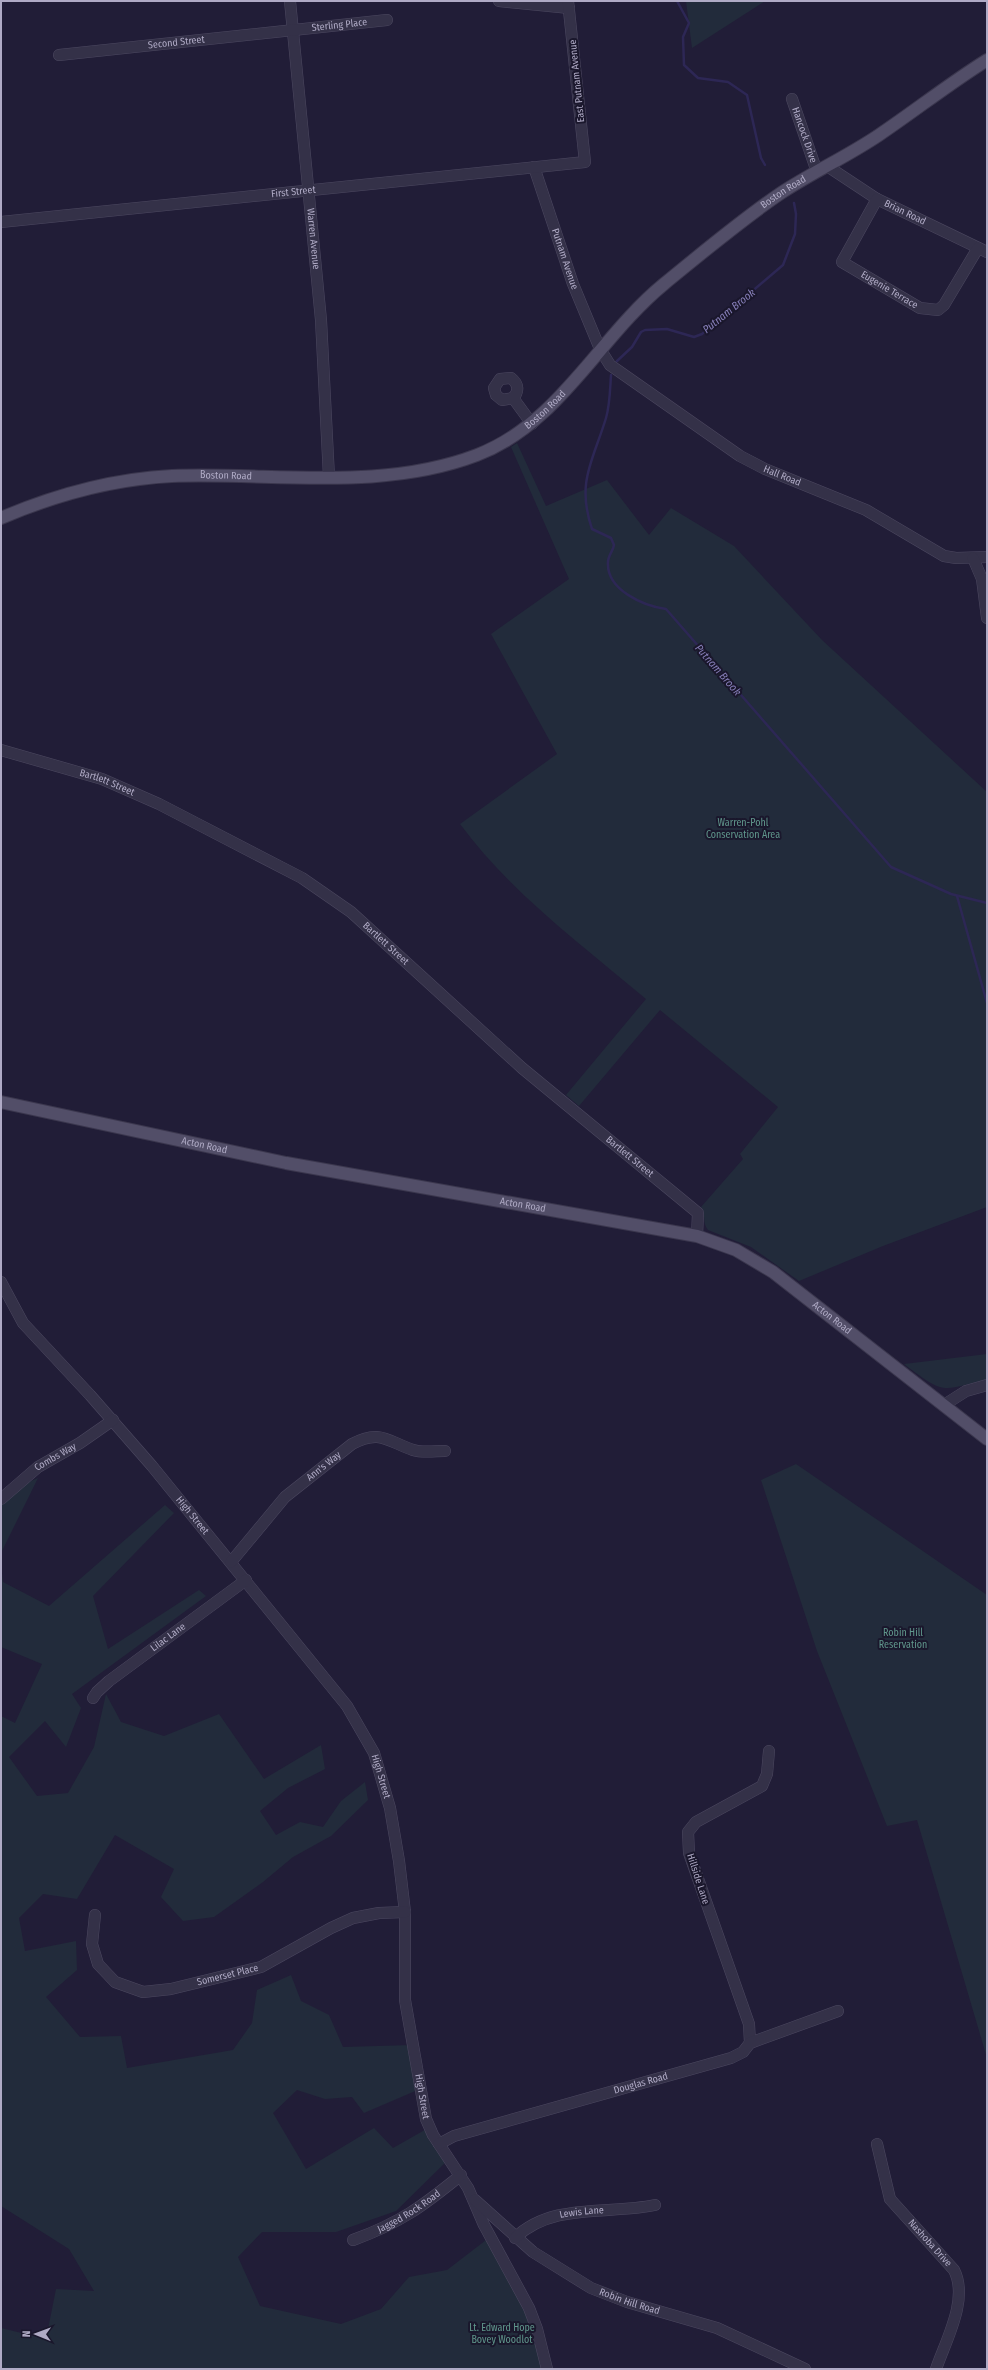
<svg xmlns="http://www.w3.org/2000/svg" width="988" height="2370" viewBox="0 0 988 2370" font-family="'Fira Sans Condensed',sans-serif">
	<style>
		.green { fill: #222b3b }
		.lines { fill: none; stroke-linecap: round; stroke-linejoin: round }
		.stream { stroke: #2d2755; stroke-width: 2.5 }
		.minor-casing { stroke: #4c4860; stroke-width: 12 }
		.major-casing { stroke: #3b374e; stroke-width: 14 }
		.minor { stroke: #343148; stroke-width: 11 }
		.major { stroke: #524e68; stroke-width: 12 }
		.labels { text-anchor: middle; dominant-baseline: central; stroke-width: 4; stroke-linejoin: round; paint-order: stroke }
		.street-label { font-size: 10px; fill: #afaac5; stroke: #1a172c }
		.park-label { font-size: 10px; fill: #60978c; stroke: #1a172c }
		.water-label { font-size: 11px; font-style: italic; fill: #877fb9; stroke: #1a172c }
	</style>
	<rect width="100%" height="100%" fill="#211d37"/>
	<g class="green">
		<path d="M686,1H765L692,48Z"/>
		<path d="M517,443L546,506L607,480L649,535L671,508L734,546L822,640L987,792V1207L883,1246L799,1281L751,1247L708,1230C702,1223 706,1214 701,1207L743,1159L740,1154L778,1107L660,1010L579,1106L566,1095L646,999C581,944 511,893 460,824L557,754L491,634L569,579L511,447Z"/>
		<path d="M987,1354V1379C940,1392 944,1394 904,1364Z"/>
		<path d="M796,1464L987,1595V2058L917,1820L887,1826L817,1651L761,1480Z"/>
		<path d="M38,1478L1,1553V1499L13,1489Z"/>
		<path d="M165,1505L174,1513L93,1596L108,1649L199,1590L206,1596L72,1694L81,1708L66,1747L45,1721L9,1757L37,1796L68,1793L94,1747L106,1694L121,1722L164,1736L219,1714L264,1779L321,1745L325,1769L288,1788L260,1811L276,1835L300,1822L323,1827L341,1801L365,1782L368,1800L331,1836L293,1857L263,1882L214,1917L183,1921L161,1897L174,1869L115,1835L77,1899L43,1894L19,1918L25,1951L76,1941L77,1970L46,1997L80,2037L121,2036L127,2068L233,2050L252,2023L257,1990L291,1975L301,2001L329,2015L343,2047L412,2045L420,2089L364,2113L352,2097L325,2099L297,2090L273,2113L306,2169L374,2128L393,2148L430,2127L449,2159L396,2211L336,2232H262L238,2257L260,2306L341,2324L381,2309L409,2277L447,2270L490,2237L529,2308L547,2369H1V2328L46,2339L56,2289L94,2291L69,2249L1,2206V1716L15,1723L42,1664L1,1647V1565L3,1582L49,1606Z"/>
	</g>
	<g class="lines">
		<g class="stream">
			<path d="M677,1L689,23L683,37L684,65L698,78L728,82L747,95L761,158L765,165"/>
			<path d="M617,361L632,347L641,332L645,330L667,329L694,337L702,334L783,265L795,234L796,214L794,203"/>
			<path d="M611,375C610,389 610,405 606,418C593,461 576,482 592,529L611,538L614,545C613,551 608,556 608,562C606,590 644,606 666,609L891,867L951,894L987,903"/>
			<path d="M957,896L987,1003"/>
		</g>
		<defs>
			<g id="minor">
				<path id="s1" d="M290,1L321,320L329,477"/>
				<path d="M499,1L569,8"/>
				<path id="s2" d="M59,55L387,20"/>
				<path id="s3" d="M792,99L817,172"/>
				<path id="s4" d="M827,166L877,199L987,252"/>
				<path id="s5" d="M534,167L573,284L600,349L610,365L740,456L765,469L866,510L944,556L956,558L987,557"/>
				<path id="s6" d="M877,199L842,262L920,308L938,310L944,305L978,248"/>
				<path id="s7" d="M1,222L585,162L568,1"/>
				<path d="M513,398C519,392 519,384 511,378L500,379L494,388L496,395L502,400L513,398L532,424"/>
				<path d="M973,558L982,579L987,618"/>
				<path id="s8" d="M1,750L102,779L159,804L302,878L351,912L522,1068L698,1213L697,1236"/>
				<path id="s9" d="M1,1282L23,1323L90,1395L152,1466L347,1706L374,1753L390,1808L399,1861L405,1912V2000L426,2119L433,2135L468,2188L484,2225L529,2308L537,2329L547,2369"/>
				<path d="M944,1405L966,1391L987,1385"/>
				<path id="s10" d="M1,1499L38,1467L80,1443L113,1420"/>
				<path id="s11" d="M231,1562L285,1497L352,1444C380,1429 387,1441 413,1450C422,1453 435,1451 445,1451"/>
				<path id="s12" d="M93,1698L97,1692L109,1681L246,1580"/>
				<path id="s13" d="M95,1915L92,1944L98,1964L115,1982L143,1992L171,1989L261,1967L331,1928L353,1918L379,1913L405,1912"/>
				<path d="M750,2043L749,2024L689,1853L688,1832L696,1822L762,1786L767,1774L769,1751"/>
				<path id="s14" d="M439,2144L454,2136L731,2058L743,2052L750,2043L838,2011"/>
				<path id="s15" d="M877,2144L890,2199L954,2270C969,2299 946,2340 936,2369"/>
				<path id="s16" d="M475,2200L533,2252L591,2288L627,2302L717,2328L805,2369"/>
				<path id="s17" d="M515,2238C552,2202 609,2215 655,2205"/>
				<path id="s18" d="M353,2240C400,2223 423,2206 461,2175"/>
			</g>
			<g id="major">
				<path id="s19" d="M1,518C55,495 112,479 172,476C273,472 380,492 477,455C560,423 598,338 664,284C702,253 741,220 781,193C813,172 848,156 879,135C916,110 950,83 987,60"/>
				<path id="s20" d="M1,1102L286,1163L697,1236L736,1250L773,1272L987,1439"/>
			</g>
		</defs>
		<use href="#minor" class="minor-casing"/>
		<use href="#major" class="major-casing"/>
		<use href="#minor" class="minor"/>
		<use href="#major" class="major"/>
	</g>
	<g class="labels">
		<g class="street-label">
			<text stroke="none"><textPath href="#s2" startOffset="282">Sterling Place</textPath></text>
			<text stroke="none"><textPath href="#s2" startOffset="118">Second Street</textPath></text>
			<text transform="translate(577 81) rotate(-96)">East Putnam Avenue</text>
			<text stroke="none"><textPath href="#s3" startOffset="38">Hancock Drive</textPath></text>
			<text stroke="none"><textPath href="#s7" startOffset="294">First Street</textPath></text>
			<text stroke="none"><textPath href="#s19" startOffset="891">Boston Road</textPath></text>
			<text stroke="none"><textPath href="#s4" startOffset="91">Brian Road</textPath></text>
			<text stroke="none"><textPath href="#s1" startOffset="239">Warren Avenue</textPath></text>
			<text stroke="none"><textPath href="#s5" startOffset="97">Putnam Avenue</textPath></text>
			<text stroke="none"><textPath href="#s6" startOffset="127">Eugenie Terrace</textPath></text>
			<text stroke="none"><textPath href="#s19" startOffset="567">Boston Road</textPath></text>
			<text stroke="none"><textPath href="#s5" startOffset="418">Hall Road</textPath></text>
			<text stroke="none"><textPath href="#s19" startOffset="231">Boston Road</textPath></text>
			<text stroke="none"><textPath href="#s8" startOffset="111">Bartlett Street</textPath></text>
			<text stroke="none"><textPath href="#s8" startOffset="435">Bartlett Street</textPath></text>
			<text stroke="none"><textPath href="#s20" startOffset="208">Acton Road</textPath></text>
			<text stroke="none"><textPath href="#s8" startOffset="759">Bartlett Street</textPath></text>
			<text stroke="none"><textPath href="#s20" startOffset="532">Acton Road</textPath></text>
			<text stroke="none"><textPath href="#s20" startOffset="868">Acton Road</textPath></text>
			<text stroke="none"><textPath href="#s10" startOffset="69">Combs Way</textPath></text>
			<text stroke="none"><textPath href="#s11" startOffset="134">Ann's Way</textPath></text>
			<text stroke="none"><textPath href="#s9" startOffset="303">High Street</textPath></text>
			<text stroke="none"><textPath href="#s12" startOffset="97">Lilac Lane</textPath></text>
			<text stroke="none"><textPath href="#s9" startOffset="627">High Street</textPath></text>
			<text transform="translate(698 1879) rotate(72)">Hillside Lane</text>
			<text stroke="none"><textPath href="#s13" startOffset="191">Somerset Place</textPath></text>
			<text stroke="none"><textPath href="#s14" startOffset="211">Douglas Road</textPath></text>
			<text stroke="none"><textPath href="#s9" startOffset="951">High Street</textPath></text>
			<text stroke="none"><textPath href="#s18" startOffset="63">Jagged Rock Road</textPath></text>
			<text stroke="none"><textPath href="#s17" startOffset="73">Lewis Lane</textPath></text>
			<text stroke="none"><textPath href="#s15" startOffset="116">Nashoba Drive</textPath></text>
			<text stroke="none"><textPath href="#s16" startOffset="187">Robin Hill Road</textPath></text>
		</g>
		<g class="park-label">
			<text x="743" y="823">Warren-Pohl<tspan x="743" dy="12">Conservation Area</tspan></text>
			<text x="903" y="1633">Robin Hill<tspan x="903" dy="12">Reservation</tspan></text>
			<text x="502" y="2328">Lt. Edward Hope<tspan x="502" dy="12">Bovey Woodlot</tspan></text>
		</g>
		<g class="water-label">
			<text transform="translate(729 311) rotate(-39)">Putnam Brook</text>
			<text transform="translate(718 670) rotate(49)">Putnam Brook</text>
		</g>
	</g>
	<rect width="988" height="2370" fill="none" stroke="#afaac5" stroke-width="4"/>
	<g transform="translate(36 2334) rotate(271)" stroke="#1a172c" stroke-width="3" paint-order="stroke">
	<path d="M0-3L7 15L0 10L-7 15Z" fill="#afaac5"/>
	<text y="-6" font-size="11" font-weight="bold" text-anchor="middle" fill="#afaac5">N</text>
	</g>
</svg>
